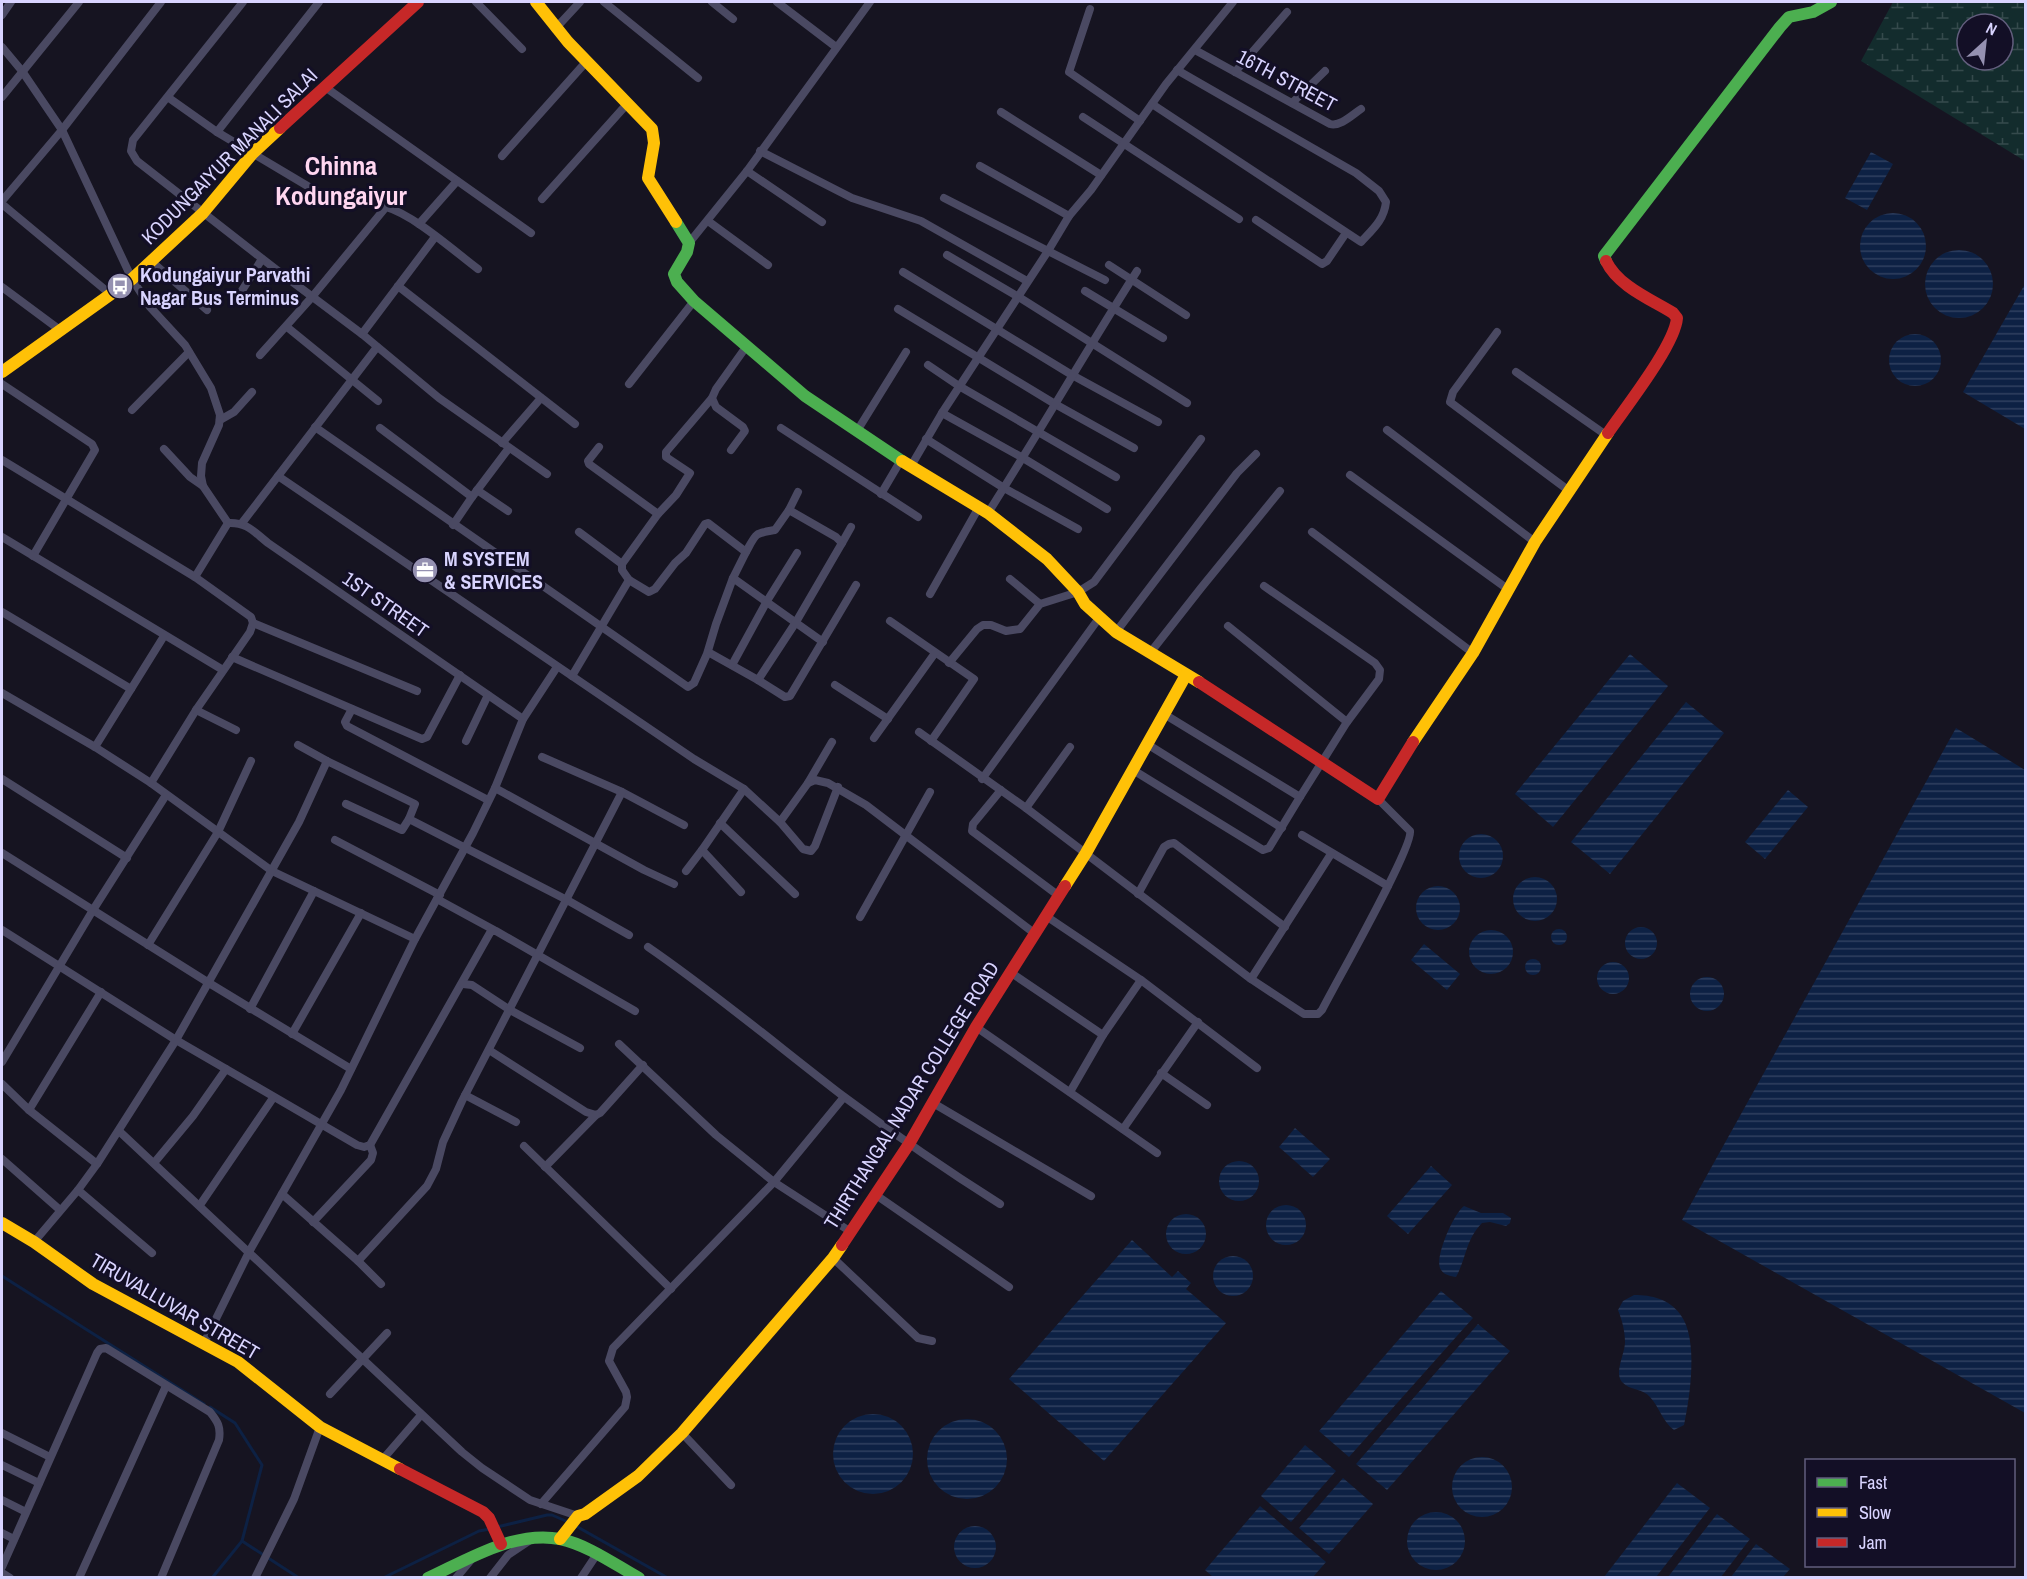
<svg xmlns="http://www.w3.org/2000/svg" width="2027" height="1579" viewBox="0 0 2027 1579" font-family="'Archivo Narrow',sans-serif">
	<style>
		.wetland { fill: url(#wetland-marsh); fill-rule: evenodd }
		.water { fill: url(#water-rules) }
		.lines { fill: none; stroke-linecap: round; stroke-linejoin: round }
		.stream { stroke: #0d2144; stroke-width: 3 }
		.street { stroke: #4a4962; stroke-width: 8 }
		.fast { stroke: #4caf50; stroke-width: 12 }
		.slow { stroke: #ffc107; stroke-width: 12 }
		.jam { stroke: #c62828; stroke-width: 12 }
		.labels { text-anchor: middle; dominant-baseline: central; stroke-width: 6; stroke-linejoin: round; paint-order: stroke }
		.street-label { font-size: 20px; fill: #d9d4ff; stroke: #130f26 }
		.poi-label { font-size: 20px; font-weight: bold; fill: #d9d4ff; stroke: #130f26; text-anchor: start }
		.district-label { font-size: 26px; font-weight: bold; fill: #ffd6f0; stroke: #130f26 }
	</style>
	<defs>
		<pattern id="wetland-marsh" width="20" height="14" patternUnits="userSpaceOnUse" patternTransform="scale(1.5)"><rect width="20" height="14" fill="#132c2d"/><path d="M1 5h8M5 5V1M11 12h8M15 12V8" fill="none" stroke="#354a4c"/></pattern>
		<pattern id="water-rules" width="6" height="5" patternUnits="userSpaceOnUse" patternTransform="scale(1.5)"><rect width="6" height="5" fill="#0d2144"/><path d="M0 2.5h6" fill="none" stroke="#304060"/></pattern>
	</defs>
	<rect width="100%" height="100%" fill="#161421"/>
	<path class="wetland" d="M1893,2H2025V161L1861,61ZM1967,24H2003V60H1967Z"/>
	<g class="water">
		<path d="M1871,152L1893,164L1867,210L1845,198Z"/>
		<circle cx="1893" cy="246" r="33"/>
		<circle cx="1959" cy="284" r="34"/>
		<path d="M2025,284V429L1963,392Z"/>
		<circle cx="1915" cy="360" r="26"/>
		<path d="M1630,654L1668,686L1553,827L1515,794Z"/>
		<path d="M1686,702L1724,733L1610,874L1571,842Z"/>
		<path d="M1956,728L2025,770V1413L1682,1220Z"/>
		<path d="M1788,790L1808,807L1765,859L1745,842Z"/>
		<circle cx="1481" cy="856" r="22"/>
		<circle cx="1535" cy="899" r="22"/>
		<circle cx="1438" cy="908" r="22"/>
		<circle cx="1641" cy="943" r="16"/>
		<circle cx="1559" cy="937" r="8"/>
		<circle cx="1491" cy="952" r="22"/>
		<path d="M1424,944L1460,974L1447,990L1411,960Z"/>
		<circle cx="1533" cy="967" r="8"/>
		<circle cx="1613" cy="978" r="16"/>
		<circle cx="1707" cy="994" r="17"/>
		<path d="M1295,1128L1330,1159L1313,1177L1279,1147Z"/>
		<circle cx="1239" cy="1181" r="20"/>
		<path d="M1431,1166L1452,1185L1408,1234L1387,1216Z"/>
		<circle cx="1286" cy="1225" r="20"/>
		<path d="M1464,1206L1481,1213H1503L1511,1218L1510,1223L1506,1226L1490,1222L1482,1223C1465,1241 1467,1257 1456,1277C1450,1276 1443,1275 1440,1268C1435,1256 1454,1213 1464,1206Z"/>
		<circle cx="1186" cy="1234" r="20"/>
		<path d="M1132,1240L1172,1277L1178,1271L1191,1283L1186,1289L1226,1323L1104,1461L1009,1379Z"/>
		<circle cx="1233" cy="1276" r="20"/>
		<path d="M1441,1291L1473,1318L1349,1457L1319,1431Z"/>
		<path d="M1634,1295C1652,1295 1669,1299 1680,1314C1699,1338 1690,1397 1684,1425L1674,1430C1662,1421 1660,1408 1650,1397C1643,1388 1630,1391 1622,1382C1614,1372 1625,1354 1625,1342C1625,1331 1622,1320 1618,1310L1623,1301Z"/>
		<path d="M1478,1324L1510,1351L1387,1490L1356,1464Z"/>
		<circle cx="873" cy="1454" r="40"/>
		<circle cx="967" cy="1459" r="40"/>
		<path d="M1305,1445L1336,1471L1291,1522L1261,1496Z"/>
		<circle cx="1482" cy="1487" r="30"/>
		<path d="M1343,1478L1373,1504L1329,1554L1299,1528Z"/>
		<path d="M1677,1483L1710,1508L1656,1577H1604Z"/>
		<path d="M1260,1506L1326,1562L1313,1577H1213L1205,1570Z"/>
		<circle cx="1436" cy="1541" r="29"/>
		<path d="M1717,1514L1750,1539L1721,1577H1668Z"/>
		<circle cx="975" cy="1547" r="21"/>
		<path d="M1756,1544L1790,1569L1783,1577H1731Z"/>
	</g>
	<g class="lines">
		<g class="stream">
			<path d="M2,1276L204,1404"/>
			<path d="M210,1407L235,1423L262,1465L242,1541L212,1578"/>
			<path d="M574,1525L668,1578"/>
			<path d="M497,1527L547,1515H552L568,1522"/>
			<path d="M242,1541L299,1578"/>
			<path d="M383,1578L479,1531L490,1529"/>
		</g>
		<g class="street">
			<path d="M243,2L133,140L131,151L137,161L278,271L362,334L439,398L547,474"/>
			<path d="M476,2L522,49"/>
			<path d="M604,2L698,78"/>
			<path d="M712,2L733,19"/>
			<path d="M777,2L836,47"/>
			<path d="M1090,9L1069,72L1140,121"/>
			<path d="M2,15L11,2"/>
			<path d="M555,29L580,2"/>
			<path d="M2,47L22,71L62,130L132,279L150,307L185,345L211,388L220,415L219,425L202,463L201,476L203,486L228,523"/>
			<path d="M1195,50L1330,124C1340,127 1352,115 1361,109"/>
			<path d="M1235,72L1287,12"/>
			<path d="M325,87L531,233"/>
			<path d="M2,97L79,2"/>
			<path d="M169,98L217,132L326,197"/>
			<path d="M1292,103L1325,71"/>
			<path d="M1152,104L1361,242C1373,229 1384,220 1386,202L1379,191L1356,173L1177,70"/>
			<path d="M1001,112L1101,175"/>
			<path d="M1083,117L1239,219"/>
			<path d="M217,132L319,2"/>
			<path d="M760,151L852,198L921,221L1027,281"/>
			<path d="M502,156L586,62"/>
			<path d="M980,166L1069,216"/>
			<path d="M747,171L822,222"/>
			<path d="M944,198L1105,280"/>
			<path d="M542,199L627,104"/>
			<path d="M2,201L62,130L161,2"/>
			<path d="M2,204L109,293"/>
			<path d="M1256,220L1322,264L1327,261L1346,233"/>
			<path d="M708,221L768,265"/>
			<path d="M419,224L457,181"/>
			<path d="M689,243L747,171L870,2"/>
			<path d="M947,255L1017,296L1187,403"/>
			<path d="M151,261L207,310"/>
			<path d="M1109,265L1186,315"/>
			<path d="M903,272L1072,375L1158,422"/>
			<path d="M398,286L575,424"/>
			<path d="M2,287L60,330"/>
			<path d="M1085,291L1163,338"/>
			<path d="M241,292L262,259"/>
			<path d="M898,309L1055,404L1134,448"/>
			<path d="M287,327L378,401"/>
			<path d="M1497,332L1453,392L1450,402L1568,490"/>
			<path d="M362,334L435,237"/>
			<path d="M260,355L312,297L386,207C414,215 454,251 478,269"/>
			<path d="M928,365L959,386L1116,477"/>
			<path d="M1516,372L1606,435"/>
			<path d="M2,384L92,444L95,450L33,556"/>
			<path d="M629,384L694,301"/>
			<path d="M132,410L189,352"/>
			<path d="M942,413L1023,458L1107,509"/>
			<path d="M220,420L234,412L252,392"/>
			<path d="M315,427L688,687L694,683L707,654L716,624L733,578L746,552L708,523L705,524L686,553L675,563L655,589L649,592L629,580L622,570V564L658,514L589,464L588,461L599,447"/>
			<path d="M380,428L472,497"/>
			<path d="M781,428L918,517"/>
			<path d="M1387,430L1535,542"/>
			<path d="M857,431L906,352"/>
			<path d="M926,439L1004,488L1078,529"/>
			<path d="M502,443L541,398"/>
			<path d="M164,449L190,477L203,486"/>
			<path d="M731,450L745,431L743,427L716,407L712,398L716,389L746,347"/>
			<path d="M2,460L195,577L251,617L253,623L250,632L196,710L151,783"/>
			<path d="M911,466L942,413L1048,251L1069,216L1091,190L1166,84L1233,2"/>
			<path d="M1350,475L1509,590"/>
			<path d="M278,476L694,759L744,789L780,822L808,783L815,780L828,783L866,805L1034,933"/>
			<path d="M477,490L508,511"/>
			<path d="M881,494L901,460"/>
			<path d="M789,510L798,492"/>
			<path d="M988,513C1039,433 1086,351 1137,271"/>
			<path d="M658,514L676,495L690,473L666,457V452L712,398"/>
			<path d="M228,523C247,522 254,532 268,543L523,719"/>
			<path d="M242,523L377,347"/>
			<path d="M453,525L472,497L509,448"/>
			<path d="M579,532L622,564"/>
			<path d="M1312,532L1473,653"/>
			<path d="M2,537L223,670"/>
			<path d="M842,543L851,527"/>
			<path d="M195,577L228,523"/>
			<path d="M733,578L823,642"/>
			<path d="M1010,579L1040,604"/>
			<path d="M930,594L979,507"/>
			<path d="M2,612L131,689"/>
			<path d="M890,621L974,679L931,741"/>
			<path d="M253,623L417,691"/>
			<path d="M1228,626L1347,722"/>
			<path d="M1116,632L1237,473L1256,454"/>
			<path d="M708,652L758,680L796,622L842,543L836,537L789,510L775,530C754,534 757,532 746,552"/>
			<path d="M1150,653L1201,588L1280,491"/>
			<path d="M232,657L422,739L427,737L460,675"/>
			<path d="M949,663L977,629L983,625H991L1006,631L1020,629L1040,604L1078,592L1094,582L1201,439"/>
			<path d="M732,665L767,601L797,553"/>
			<path d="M572,676L629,580"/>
			<path d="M758,680L785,697L790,696L856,585"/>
			<path d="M835,685L888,719"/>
			<path d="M2,693L95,747L151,783L272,871L415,939"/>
			<path d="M352,709L345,722L347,726L488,800"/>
			<path d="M196,710L236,730"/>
			<path d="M1164,714L1300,797L1347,722L1379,679L1380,670L1375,663L1264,586"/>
			<path d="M919,732L1026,808L1251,979L1304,1014H1318L1322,1010C1334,986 1414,846 1410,831L1378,799"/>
			<path d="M874,738L935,653"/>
			<path d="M466,741L488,695"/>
			<path d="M1147,744L1282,828"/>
			<path d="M298,745L327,761"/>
			<path d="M95,747L164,636"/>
			<path d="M542,757L622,792L684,825"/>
			<path d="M1133,770L1263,850L1269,848L1300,797"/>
			<path d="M2,779L127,858"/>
			<path d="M982,779L1099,618"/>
			<path d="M808,783L832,742"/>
			<path d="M495,788L644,870L674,884"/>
			<path d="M1001,790L973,824L972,831L1059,896"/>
			<path d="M346,804L402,830L409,819L567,900L629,935"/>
			<path d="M1026,808L1070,747"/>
			<path d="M780,822L803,849L811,851L815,846L838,787"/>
			<path d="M720,823L795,894"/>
			<path d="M1302,835L1388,886"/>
			<path d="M335,840L440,895"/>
			<path d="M2,853L209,983L351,1069"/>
			<path d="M686,871L702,850"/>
			<path d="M741,892L702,850L744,789"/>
			<path d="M1138,894L1164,847L1169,844L1174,843L1285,927"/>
			<path d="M437,899L494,930"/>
			<path d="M1046,916L1141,980L1257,1068"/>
			<path d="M860,917L930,792"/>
			<path d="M2,930L176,1040L357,1145L364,1147L370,1145L491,931H496L635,1011"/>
			<path d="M148,945L218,832L251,761"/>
			<path d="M648,947C715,993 778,1046 843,1096C894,1134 946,1170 1000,1204"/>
			<path d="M1010,972L1103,1035"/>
			<path d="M1251,979L1331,854"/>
			<path d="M463,984L472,985L510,1010L580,1048"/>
			<path d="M250,1009L314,891"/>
			<path d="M976,1027L1157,1153"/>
			<path d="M292,1034L361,913"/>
			<path d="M619,1044L716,1135L774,1182L851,1232"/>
			<path d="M489,1050L586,1112L596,1115L600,1113L643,1065"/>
			<path d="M2,1062L93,910L166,795"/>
			<path d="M1161,1073L1207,1105"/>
			<path d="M2,1084L29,1110L97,1164"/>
			<path d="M1070,1092L1103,1035L1141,980"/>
			<path d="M465,1095L516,1122"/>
			<path d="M933,1103L1091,1196"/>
			<path d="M29,1110L101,992"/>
			<path d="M1123,1129L1198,1022"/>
			<path d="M119,1131L462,1452L482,1468L530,1500L578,1516"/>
			<path d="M524,1146L671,1289"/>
			<path d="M2,1159L60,1210"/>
			<path d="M154,1163L193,1116L226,1069"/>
			<path d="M545,1167L596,1115"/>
			<path d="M78,1190L152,1253"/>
			<path d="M282,1194L358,1261L427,1186L436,1169L443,1142L462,1101L622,792"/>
			<path d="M876,1195L1009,1287"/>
			<path d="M200,1205L273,1098"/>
			<path d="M313,1222L371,1160L373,1153L370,1145"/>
			<path d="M34,1242L78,1190L97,1164L176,1040L299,822L327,761L415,804L409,819"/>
			<path d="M833,1258L918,1338L932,1341"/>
			<path d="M358,1261L381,1284"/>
			<path d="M204,1343L249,1252L341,1090L415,939L473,833L495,788L523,719L557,667"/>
			<path d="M330,1394L387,1333"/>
			<path d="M2,1433L50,1457"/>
			<path d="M682,1433L731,1485"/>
			<path d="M383,1459L421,1415"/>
			<path d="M2,1465L39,1483"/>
			<path d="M2,1500L26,1512"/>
			<path d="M541,1504L625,1407L627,1397L626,1392L609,1361L613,1348L774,1182L844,1097"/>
			<path d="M2,1533L14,1539"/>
			<path d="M2,1567L97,1353L100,1349L106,1348L210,1412C218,1422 221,1427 219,1440L161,1578"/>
			<path d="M2,1573L10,1578"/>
			<path d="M79,1578L166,1386"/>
			<path d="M255,1578L294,1499L320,1427"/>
			<path d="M456,1578L471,1560"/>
			<path d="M490,1578L508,1555L529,1541"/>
			<path d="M581,1578L597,1554"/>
		</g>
		<g class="fast">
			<path d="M676,222L689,243L687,252L674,274L677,282L694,301L805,396L902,461"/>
			<path d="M1606,261L1604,256L1780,27L1789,17L1813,12L1831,2"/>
			<path d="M428,1578C467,1560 515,1530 560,1539C588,1545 614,1564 639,1578"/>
		</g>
		<g class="slow">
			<path d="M536,2L568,42L652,129L654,143L648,178L676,222"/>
			<path d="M2,372L132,279L203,213L253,153L280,128"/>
			<path d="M902,461L988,513L1047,559L1078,592L1085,604L1116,632L1199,682"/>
			<path d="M1413,742L1473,653L1535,542L1608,433"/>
			<path d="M1065,886L1086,853L1186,675"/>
			<path d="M2,1223L34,1242L93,1284L238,1362L320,1427L400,1469"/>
			<path d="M560,1539L578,1516L585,1514L638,1476L682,1433L833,1258L842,1245"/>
		</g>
		<g class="jam">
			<path d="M280,128L418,2"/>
			<path d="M1606,261C1618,286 1650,299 1673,313L1677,318C1675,345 1625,408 1608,433"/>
			<path d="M1199,682L1378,799L1413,742"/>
			<path d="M842,1245L909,1144L976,1027L1065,886"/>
			<path d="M400,1469L483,1512L489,1518L501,1544"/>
		</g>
	</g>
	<defs>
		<symbol id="bus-disc" viewBox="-11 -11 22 22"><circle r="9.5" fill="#9591b1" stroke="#130f26"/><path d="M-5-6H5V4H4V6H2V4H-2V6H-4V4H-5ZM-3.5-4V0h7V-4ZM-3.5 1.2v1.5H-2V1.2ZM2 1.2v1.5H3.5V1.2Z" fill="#fff"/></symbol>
		<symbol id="office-disc" viewBox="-11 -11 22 22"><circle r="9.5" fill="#9591b1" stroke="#130f26"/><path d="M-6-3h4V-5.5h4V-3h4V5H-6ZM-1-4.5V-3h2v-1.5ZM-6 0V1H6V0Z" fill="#fff"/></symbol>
	</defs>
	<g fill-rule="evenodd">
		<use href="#bus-disc" x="105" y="271" width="30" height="30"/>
		<use href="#office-disc" x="410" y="555" width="30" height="30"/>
	</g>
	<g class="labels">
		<g class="street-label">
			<text transform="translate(1287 80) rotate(28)">16TH STREET</text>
			<text transform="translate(229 156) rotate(-45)">KODUNGAIYUR MANALI SALAI</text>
			<text transform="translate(386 604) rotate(35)">1ST STREET</text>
			<text transform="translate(911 1095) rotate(-58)">THIRTHANGAL NADAR COLLEGE ROAD</text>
			<text transform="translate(175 1306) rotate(30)">TIRUVALLUVAR STREET</text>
		</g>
		<g class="poi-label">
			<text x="140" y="274">Kodungaiyur Parvathi<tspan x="140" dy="23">Nagar Bus Terminus</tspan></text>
			<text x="444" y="558">M SYSTEM<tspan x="444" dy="23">&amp; SERVICES</tspan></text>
		</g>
		<g class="district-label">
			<text x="341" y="165">Chinna<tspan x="341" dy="30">Kodungaiyur</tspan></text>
		</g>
	</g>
	<rect width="2027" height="1579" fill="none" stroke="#d9d4ff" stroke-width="6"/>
	<rect x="1805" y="1459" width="210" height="108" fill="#130f26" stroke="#625e7d" stroke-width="1.5"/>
	<rect x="1817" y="1478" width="30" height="9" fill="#4caf50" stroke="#625e7d" stroke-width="1.5"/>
	<text x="1859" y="1489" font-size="18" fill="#d9d4ff">Fast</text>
	<rect x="1817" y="1508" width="30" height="9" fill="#ffc107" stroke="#625e7d" stroke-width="1.5"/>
	<text x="1859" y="1519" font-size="18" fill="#d9d4ff">Slow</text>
	<rect x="1817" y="1538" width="30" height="9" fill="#c62828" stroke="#625e7d" stroke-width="1.5"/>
	<text x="1859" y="1549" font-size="18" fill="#d9d4ff">Jam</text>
	<g transform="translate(1985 42) rotate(27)"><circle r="28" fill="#130f26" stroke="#625e7d" stroke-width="1.5"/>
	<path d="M0-4.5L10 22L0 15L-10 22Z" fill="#9591b1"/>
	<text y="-9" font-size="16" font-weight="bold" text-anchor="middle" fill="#d9d4ff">N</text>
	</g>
</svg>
